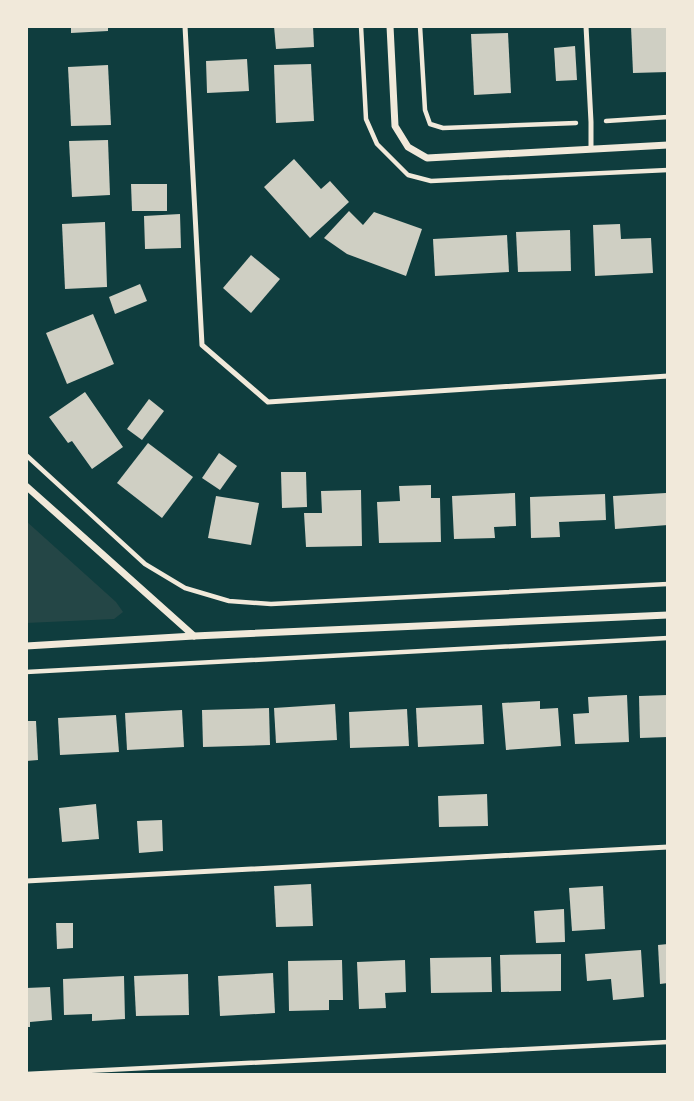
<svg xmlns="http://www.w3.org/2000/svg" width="694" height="1101" viewBox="0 0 694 1101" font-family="Manrope,sans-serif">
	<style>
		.green { fill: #244646 }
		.building { fill: #cfcfc3 }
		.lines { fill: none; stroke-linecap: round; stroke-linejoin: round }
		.path { stroke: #f1e9da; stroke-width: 4.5 }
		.service { stroke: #f1e9da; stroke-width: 5 }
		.minor { stroke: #f1e9da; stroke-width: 7 }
	</style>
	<rect width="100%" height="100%" fill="#0f3d3e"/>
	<path class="green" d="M26,521L116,602L123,612L114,619L26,623Z"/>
	<g class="building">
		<path d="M71,26H108V31L71,33Z"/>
		<path d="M274,26H313L314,47L276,49Z"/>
		<path d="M631,26L668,27V72L633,73Z"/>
		<path d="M508,33L511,93L474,95L471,34Z"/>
		<path d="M575,46L577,80L556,81L554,48Z"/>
		<path d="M247,59L249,91L207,93L206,61Z"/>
		<path d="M311,64L314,121L276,123L274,65Z"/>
		<path d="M108,65L111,125L71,126L68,67Z"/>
		<path d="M108,140L110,195L72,197L69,141Z"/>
		<path d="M294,159L321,189L330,181L349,202L310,238L264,187Z"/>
		<path d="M131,184H167V211H132Z"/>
		<path d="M349,211L363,225L374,212L422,229L406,276L347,254L324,238Z"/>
		<path d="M180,214L181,248L145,249L144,216Z"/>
		<path d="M105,222L107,287L65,289L62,224Z"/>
		<path d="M620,224L621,239L651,238L653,273L595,276L593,225Z"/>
		<path d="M570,230L571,271L518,272L516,232Z"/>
		<path d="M507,235L509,272L435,276L433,239Z"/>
		<path d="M251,255L280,279L251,313L223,288Z"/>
		<path d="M140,284L147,301L115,314L109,297Z"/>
		<path d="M93,314L114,364L67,384L46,333Z"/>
		<path d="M85,392L123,447L92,469L72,441L68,443L49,417Z"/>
		<path d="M149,399L164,411L142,440L127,429Z"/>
		<path d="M148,443L193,477L162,518L117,483Z"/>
		<path d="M219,453L237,466L220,490L202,478Z"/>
		<path d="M281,472H306L307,507L282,508Z"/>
		<path d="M431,485V498H440L441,542L379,543L377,502L400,501L399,486Z"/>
		<path d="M361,490L362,546L306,547L304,513H322L321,491Z"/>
		<path d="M515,493L516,526L494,527L495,538L454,539L452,496Z"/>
		<path d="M666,493L668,525L615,529L613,496Z"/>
		<path d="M605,494L606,520L559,522L560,537L531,538L530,497Z"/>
		<path d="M216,496L259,503L251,545L208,538Z"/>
		<path d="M627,695L629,742L575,744L573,714L589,713L588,697Z"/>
		<path d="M668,695V737L640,738L639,696Z"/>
		<path d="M540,701V709L558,708L561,746L506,750L502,703Z"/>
		<path d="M335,704L337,740L276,743L274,708Z"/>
		<path d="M482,705L484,744L418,747L416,708Z"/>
		<path d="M269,708L270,745L203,747L202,710Z"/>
		<path d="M407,709L409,746L350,748L349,712Z"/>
		<path d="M182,710L184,747L127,750L125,713Z"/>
		<path d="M116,715L119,752L60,755L58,718Z"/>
		<path d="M26,721H36L38,760L26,761Z"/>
		<path d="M487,794L488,826L439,827L438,796Z"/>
		<path d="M96,804L99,839L62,842L59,808Z"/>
		<path d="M162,820L163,851L139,853L137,821Z"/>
		<path d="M311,884L313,926L276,927L274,886Z"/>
		<path d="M603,886L605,929L572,931L569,888Z"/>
		<path d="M564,909L565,942L536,943L534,911Z"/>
		<path d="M56,923H73V948L57,949Z"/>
		<path d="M668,944V983L660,984L658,945Z"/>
		<path d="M641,950L644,997L613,1000L611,979L587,981L585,954Z"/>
		<path d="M561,954V991L501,992L500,955Z"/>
		<path d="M491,957L492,992L431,993L430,958Z"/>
		<path d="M342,960L343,1000H329V1010L289,1011L288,961Z"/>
		<path d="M405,960L406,992L385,993L386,1008L359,1009L357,962Z"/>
		<path d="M273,973L275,1013L220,1016L218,976Z"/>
		<path d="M188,974L189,1015L136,1016L134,976Z"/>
		<path d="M124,976L125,1019L92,1021V1014L64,1015L63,979Z"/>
		<path d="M50,987L52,1020L30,1022V1027H26V988Z"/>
	</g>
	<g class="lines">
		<g class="path">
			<path d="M361,26L366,119L377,144L408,175L431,181L668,170"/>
			<path d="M420,26L425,110L430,124L443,128L576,123"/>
			<path d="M606,121L668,117"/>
			<path d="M26,455L145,564L185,588L229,601L271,604L668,584"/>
			<path d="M26,672L668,638"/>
			<path d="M26,1074L668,1042"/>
		</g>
		<g class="service">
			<path d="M185,26L202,345L268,402L668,376"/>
			<path d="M586,26L591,122V149"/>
			<path d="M26,881L668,847"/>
		</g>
		<g class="minor">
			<path d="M390,26L395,126L408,147L427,158L668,145"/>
			<path d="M26,486L194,636"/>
			<path d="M26,646L194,636L668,615"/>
		</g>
	</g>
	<rect width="694" height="1101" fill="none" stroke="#f1e9da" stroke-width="56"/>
</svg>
